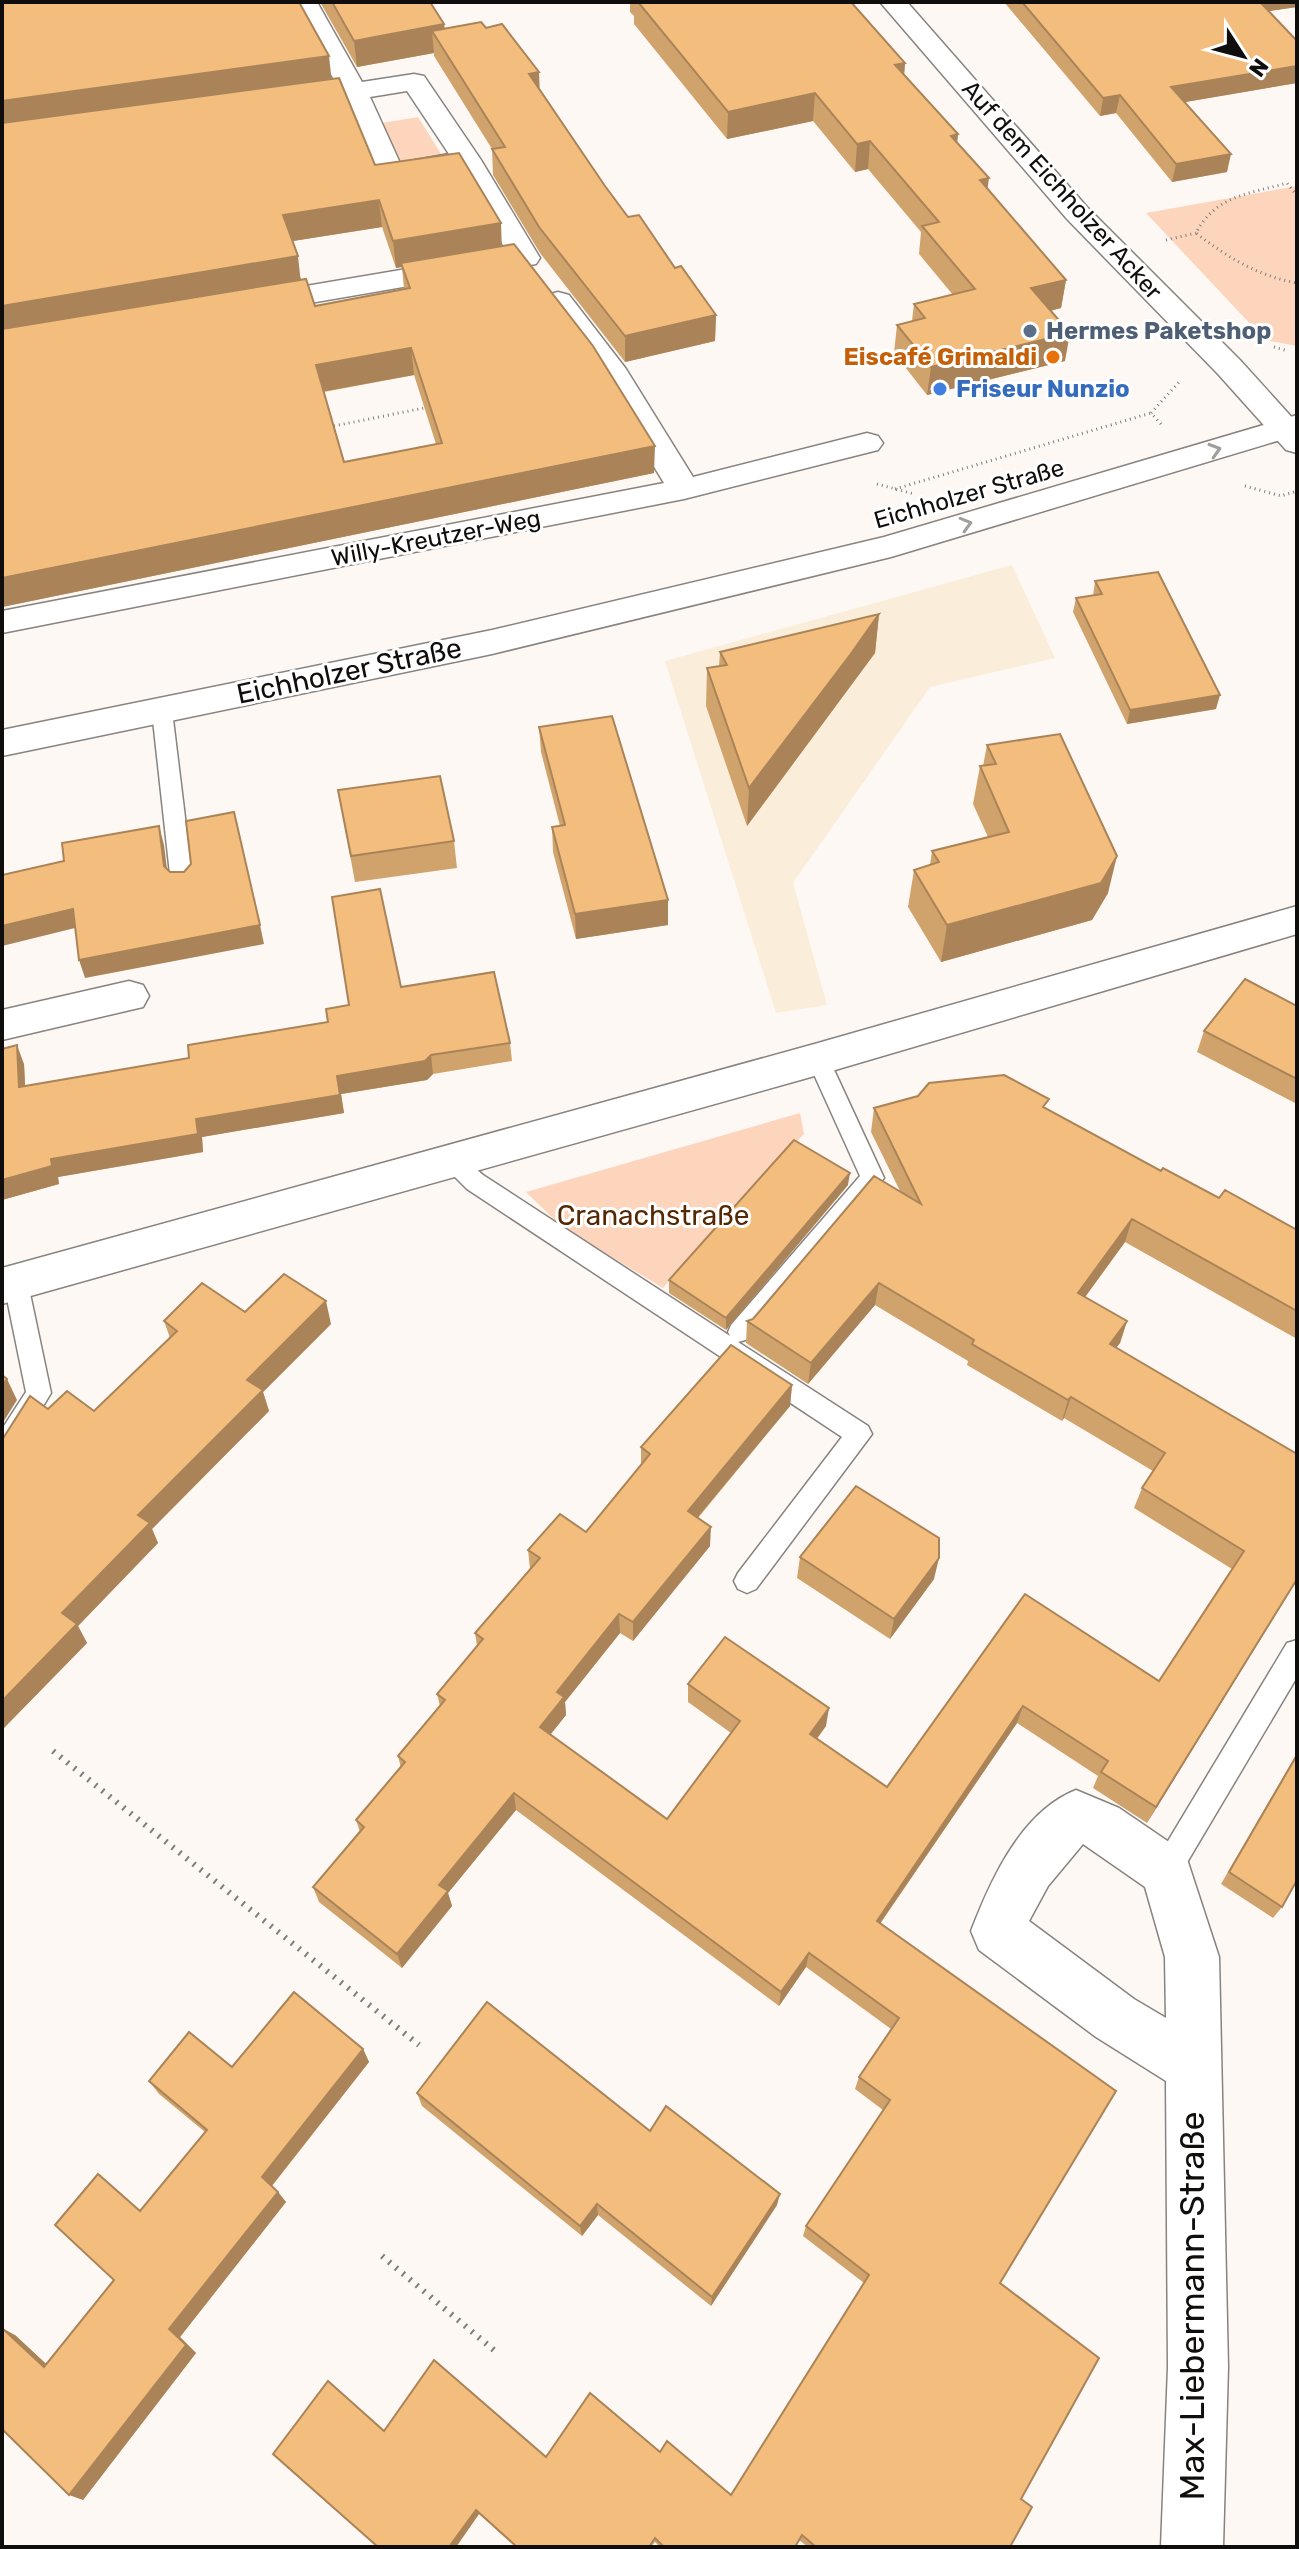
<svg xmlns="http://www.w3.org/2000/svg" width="1299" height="2549" viewBox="0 0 1299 2549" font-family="Rubik,sans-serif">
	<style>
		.education { fill: #faedd9 }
		.green { fill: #fcd5bc }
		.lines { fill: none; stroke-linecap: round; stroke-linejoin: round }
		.lane-casing { stroke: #88837f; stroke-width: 3 }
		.street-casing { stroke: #88837f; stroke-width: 3 }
		.secondary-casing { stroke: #88837f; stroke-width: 3 }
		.path-far1 { stroke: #817d7a; stroke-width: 3; stroke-dasharray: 1 4; stroke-linecap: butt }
		.path { stroke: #817d7a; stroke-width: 6; stroke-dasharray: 2 7; stroke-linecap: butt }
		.lane { fill: #fff; fill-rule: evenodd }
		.street { fill: #fff; fill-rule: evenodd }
		.secondary { fill: #fff; fill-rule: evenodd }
		.wall { fill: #d1a36c; fill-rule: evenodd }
		.shaded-wall { fill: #aa8458 }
		.building { fill: #f3bd7d; stroke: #aa8458; stroke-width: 2; fill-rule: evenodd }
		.oneway { stroke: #9f9f9e }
		.service-dot { fill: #5c6f8a; stroke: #fff; stroke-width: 3 }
		.food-dot { fill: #e8710a; stroke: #fff; stroke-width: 3 }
		.shop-dot { fill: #3f7fe0; stroke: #fff; stroke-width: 3 }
		.labels { text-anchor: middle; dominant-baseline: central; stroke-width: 6; stroke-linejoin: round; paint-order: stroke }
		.far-street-label { font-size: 24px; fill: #100e0d; stroke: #fff }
		.far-service-label { font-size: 24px; font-weight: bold; fill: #4e5e75; stroke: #fff; text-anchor: start }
		.far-food-label { font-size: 24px; font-weight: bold; fill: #c56008; stroke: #fff; text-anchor: end }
		.far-shop-label { font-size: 24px; font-weight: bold; fill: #366cbe; stroke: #fff; text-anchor: start }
		.street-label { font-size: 28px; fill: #100e0d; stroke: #fff }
		.park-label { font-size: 28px; fill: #542803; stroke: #fff }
		.near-street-label { font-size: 34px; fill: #100e0d; stroke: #fff }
	</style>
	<rect width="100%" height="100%" fill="#fef8f4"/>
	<path class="education" d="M1012,565L1055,658L930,687L793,883L827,1005L776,1013L665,661Z"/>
	<g class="green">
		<path d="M418,117L443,157L397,165L382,123Z"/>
		<path d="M1297,186V346L1270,341L1254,328L1146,213Z"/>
		<path d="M800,1113L804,1134L663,1288L562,1227L526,1192Z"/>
	</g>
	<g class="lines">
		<defs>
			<g id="lane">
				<path d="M162,704L172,711L193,883L189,888H175L171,883L152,711Z"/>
				<path d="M818,1050L826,1053L829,1059L884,1178L749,1339L738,1342L868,1426L872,1434L756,1589L747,1593L738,1589L734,1581L738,1573L842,1437L467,1189L438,1160L442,1153C459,1148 471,1165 483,1175L730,1336L728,1332L731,1325L860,1176L807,1059L810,1053Z"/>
				<path d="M16,1274L25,1277L28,1284L51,1393L11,1459L2,1462V1429L26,1392L4,1284L7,1277Z"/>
				<path d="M1297,1640V1677L1176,1881L1166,1885L1156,1881L1152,1871L1156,1861L1287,1643Z"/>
			</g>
			<g id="street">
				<path d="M291,2H317L362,82L414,74L424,76L481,160L540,258L536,264L253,313L242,310L238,304L242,298L253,295L507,252L459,170L390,182L380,179L344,101L325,103L315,101L311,95L315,89L337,85ZM407,91L449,154L400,163L370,97Z"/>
				<path d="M880,2H907L1087,207L1240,360L1297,423V453L1286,450L1218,374L1067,219Z"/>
				<path d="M558,292L569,295L626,369L693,477L867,433L878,436L883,443L878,450L684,499L2,633V611L664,483L596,372L543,301L547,295Z"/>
				<path d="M1297,906V934L818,1075L2,1304V1268L818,1043Z"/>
				<path d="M129,981L143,985L149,996L143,1007L2,1040V1010Z"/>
				<path d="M1076,1790L1119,1808L1185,1853L1219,1957L1228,2367L1223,2547H1161L1168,2367L1166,2081L1096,2037L979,1950L971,1931C991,1879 1021,1812 1076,1790ZM1083,1844L1145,1887L1165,1957L1166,2018L1134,1999L1029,1921L1048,1886Z"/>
			</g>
			<path id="secondary" d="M1297,415V435L891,557L492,654L2,756V730L492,630L884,537Z"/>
		</defs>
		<use href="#lane" class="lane-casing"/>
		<use href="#street" class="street-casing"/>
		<use href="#secondary" class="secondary-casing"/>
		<g class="path-far1">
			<path d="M1297,196L1287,183C1249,194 1216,195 1196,233C1227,257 1258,276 1297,283"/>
			<path d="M1166,240L1196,233"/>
			<path d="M1274,347L1288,351"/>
			<path d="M1161,424L1151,413L1180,381"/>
			<path d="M329,427L429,407"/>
			<path d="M877,484L914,494"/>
			<path d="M1245,486L1281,496L1297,491"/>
			<path d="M895,489L1151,413"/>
		</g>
		<g class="path">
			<path d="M53,1751L419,2045"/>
			<path d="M382,2256L495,2351"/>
		</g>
		<use href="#lane" class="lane"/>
		<use href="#street" class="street"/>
		<use href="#secondary" class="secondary"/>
	</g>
	<g class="wall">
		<path d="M320,2H430L444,24L445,29L486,28L540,89L605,186L628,217L716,315L715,341L625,362L540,253L493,175L492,149L434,56V53L357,67Z"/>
		<path d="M630,2H851L905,63L904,74L958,134L957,143L987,188L1066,280L1061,308L1051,311L1065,361L927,395L894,353L897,325L912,321L914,304L953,295L919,254L921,232L868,169L855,172L813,121L727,139L634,24V16L630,12Z"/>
		<path d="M1004,2H1297V7L1268,11L1297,41V83L1185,102L1227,172L1172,182L1116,113L1100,116Z"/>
		<path d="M332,79L375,165L502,246L654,473L2,607ZM382,227L396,268L402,267L404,289L315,306L301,280L292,241ZM414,375L436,444L344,462L324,392Z"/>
		<path d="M1095,581L1216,709L1127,724L1073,612L1076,598L1093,596Z"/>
		<path d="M879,614L875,653L747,826L706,706L707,668L719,666L720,652Z"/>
		<path d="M539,727L668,900V925L576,939L553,852L552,827L560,826L541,752Z"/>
		<path d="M987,745L1108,893L1092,920L941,962L908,907L914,870L930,865L932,851L988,837L973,804L980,766H983Z"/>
		<path d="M338,790L454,841L457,868L355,882Z"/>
		<path d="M401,987L510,1043L512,1061L433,1074L427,1080L341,1094L344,1113L202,1137L203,1152L58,1177L59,1184L2,1200L24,1064L25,1086L189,1058L328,1022L349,1005Z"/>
		<path d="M1297,1006V1104L1197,1052L1204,1031Z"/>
		<path d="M874,1108L1047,1109L1161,1171L1219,1198L1297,1230V1339L1125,1242L1085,1297L1127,1321L1120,1343L1116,1347L1297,1580L1147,1823L1093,1788L1098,1776L1017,1723L880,1924L1000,2283L1021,2499L1010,2547H808L799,2540L795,2547H660L655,2542L651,2547H516L479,2514L456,2547H378L384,2431L546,2457L660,2452L731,2495L864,2283L803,2236L806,2226L883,2110L855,2089L859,2077L891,2029L806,1967L779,2006L516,1810L448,1893L452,1906L402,1968L319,1902L313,1887L360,1832L356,1820L401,1768L398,1756L440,1706L437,1694L477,1646L475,1633L530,1569L528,1550L586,1532L641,1466V1447L792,1385L790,1406L698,1518L710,1546L633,1641L620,1633L565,1702L566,1715L550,1735L667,1819L731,1733L688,1702V1684L826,1726L817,1739L887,1787L1025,1594L1159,1681L1232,1569L1134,1508L1142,1488L1153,1471L1064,1418L1062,1421L967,1365L968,1361L875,1305L808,1384L746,1343L747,1321L753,1319L900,1191L871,1132Z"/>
		<path d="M848,1185L726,1330L669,1293V1280Z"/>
		<path d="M245,1312L331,1324L263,1392L269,1411L152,1529L158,1543L78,1626L87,1643L2,1730L48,1409L94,1411L170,1338L164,1321Z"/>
		<path d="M800,1557L934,1579L890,1639L797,1578Z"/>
		<path d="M1297,1753V1880L1282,1907L1273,1918L1221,1884Z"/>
		<path d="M363,2049L369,2062L272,2186L278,2192L286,2202L180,2337L196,2353L83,2500L15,2335L46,2364L114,2280L140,2211L205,2132L159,2094L149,2081Z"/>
		<path d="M417,2093L650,2131L777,2205L711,2306L598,2215L582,2236L422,2106Z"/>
	</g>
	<g class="shaded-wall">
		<path d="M1253,2H1297V7L1250,14Z"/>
		<path d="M444,24L446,51L432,31L434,53L357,67L354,41Z"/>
		<path d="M329,56L332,83L2,129V101Z"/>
		<path d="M905,63L903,90L895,65Z"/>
		<path d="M1297,66V83L1168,105L1171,87Z"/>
		<path d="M539,72L540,97L529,74Z"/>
		<path d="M815,93L813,121L727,139L728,112Z"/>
		<path d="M1120,95L1116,113L1100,116L1103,98Z"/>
		<path d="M958,134L955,162L951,136Z"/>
		<path d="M870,141L868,169L855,172L857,144Z"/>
		<path d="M1231,154L1227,172L1172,182L1176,164Z"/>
		<path d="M989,178L985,206L980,180Z"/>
		<path d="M379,200L382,227L287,242L283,215Z"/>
		<path d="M501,223L502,250L401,263L402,267L396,268L393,241Z"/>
		<path d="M298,256L301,284L2,334V306Z"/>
		<path d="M1066,280L1061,308L1026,316L1031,288Z"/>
		<path d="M716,315L715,341L625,362V336Z"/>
		<path d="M1070,333L1065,361L927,395L931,367Z"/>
		<path d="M411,348L414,375L320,392L316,365Z"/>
		<path d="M655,446L654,473L2,607V578Z"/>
		<path d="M879,614L875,653L747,826L749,788Z"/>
		<path d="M1220,695L1216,709L1127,724L1130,710Z"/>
		<path d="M159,826L164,845L169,885L164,866Z"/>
		<path d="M1117,856L1108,893L1092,920L941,962L947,925Z"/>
		<path d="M668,900V925L576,939L575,914Z"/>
		<path d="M73,909L79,927L2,946V926Z"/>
		<path d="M260,925L264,944L85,978L79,960Z"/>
		<path d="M17,1045L24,1064L26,1105L19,1087Z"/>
		<path d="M431,1055L433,1074L427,1080L341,1094L344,1113L202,1137L203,1152L58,1177L59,1184L2,1200V1180L51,1159L196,1119L337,1076Z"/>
		<path d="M850,1173L848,1185L726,1330V1318Z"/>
		<path d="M1132,1219L1125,1242L1072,1315L1078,1293Z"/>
		<path d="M879,1283L875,1305L808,1384L811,1363Z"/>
		<path d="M326,1301L331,1324L263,1392L269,1411L152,1529L158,1543L78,1626L87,1643L2,1730V1701L62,1613L138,1515L247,1380Z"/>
		<path d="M1127,1321L1120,1343L1103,1365L1110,1344Z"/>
		<path d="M7,1379L17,1400L2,1424V1386Z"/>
		<path d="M792,1385L790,1406L687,1530L688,1511Z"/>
		<path d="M1071,1397L1064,1418L1062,1421L1068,1400Z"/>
		<path d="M711,1527L710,1546L633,1641V1622Z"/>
		<path d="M939,1558L934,1579L890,1639L894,1619Z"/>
		<path d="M1297,1579V1580L1147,1823L1156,1807Z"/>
		<path d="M619,1614L620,1633L565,1702L566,1715L542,1745L540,1727L557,1692Z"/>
		<path d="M1023,1706L1017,1723L872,1935L877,1921Z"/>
		<path d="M829,1708L826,1726L807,1751L810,1734Z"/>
		<path d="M514,1793L516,1810L448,1893L452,1906L402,1968L397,1954L439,1885Z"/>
		<path d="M809,1953L806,1967L779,2006L781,1992Z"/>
		<path d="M363,2049L369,2062L270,2188L262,2177Z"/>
		<path d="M278,2192L286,2202L180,2337L196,2353L83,2500L69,2495L169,2329Z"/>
		<path d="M780,2194L777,2205L711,2306L712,2297Z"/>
		<path d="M597,2204L598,2215L582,2236L580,2226Z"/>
		<path d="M2,2328L15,2335L57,2374L44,2367Z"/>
		<path d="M476,2510L479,2514L456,2547H449Z"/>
	</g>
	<g class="building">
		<path d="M2,2H299L329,56L2,101Z"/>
		<path d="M332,2H430L444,24L354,41Z"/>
		<path d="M638,2H851L905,63L895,65L958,134L951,136L989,178L980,180L1066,280L1031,288L1070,333L931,367L897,325L925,318L914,304L975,289L922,226L939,222L870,141L857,144L815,93L728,112Z"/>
		<path d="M1022,2H1260L1297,41V66L1171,87L1231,154L1176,164L1120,95L1103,98Z"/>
		<path d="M481,22L486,28L502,24L539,72L529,74L605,186L628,217L639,215L675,268L681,266L716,315L625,336L539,227L492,149L505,147L432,31Z"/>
		<path d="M339,78L375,165L459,153L501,223L393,241L379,200L283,215L298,256L2,306V123Z"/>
		<path d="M514,244L593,346L655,446L2,578V329L306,279L315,306L410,288L401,263ZM411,348L442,443L344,462L316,365Z"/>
		<path d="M1158,572L1220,695L1130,710L1076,598L1102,594L1095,581Z"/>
		<path d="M879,614L850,655L749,788L707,668L727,665L720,652Z"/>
		<path d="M612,716L668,900L575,914L552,827L565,825L539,727Z"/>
		<path d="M1060,734L1117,856L1101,883L947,925L914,870L939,862L932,851L1009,832L980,766L996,764L987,745Z"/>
		<path d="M440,776L454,841L351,856L338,790Z"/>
		<path d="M234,812L260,925L79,960L73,909L2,926V875L64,861L62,843L159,826L164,866L170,872H184L191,864L186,821Z"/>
		<path d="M380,889L401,987L494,972L510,1043L431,1055L425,1061L337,1076L340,1095L196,1119L198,1134L51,1159L52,1166L2,1180V1049L17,1045L19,1087L189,1058L188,1045L328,1022L326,1009L349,1005L332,897Z"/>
		<path d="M1245,979L1297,1006V1079L1204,1031Z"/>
		<path d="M1004,1075L1049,1099L1043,1107L1161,1171L1163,1168L1219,1198L1225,1190L1297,1230V1311L1132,1219L1078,1293L1127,1321L1110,1344L1297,1454V1579L1156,1807L1101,1772L1108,1761L1023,1706L877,1921L1116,2091L1000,2283L1099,2358L1021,2499L1032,2507L1010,2547H816L802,2535L795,2547H664L655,2538L649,2547H517L476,2510L449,2547H378L273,2454L328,2381L384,2431L434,2360L546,2457L590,2393L660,2452L667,2441L731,2495L869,2275L806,2226L890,2100L859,2077L899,2018L809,1953L781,1992L514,1793L439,1885L448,1891L397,1954L313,1887L364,1827L356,1820L405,1762L398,1756L445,1700L437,1694L483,1639L475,1633L540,1558L528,1550L560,1514L586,1532L650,1454L641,1447L731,1345L792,1385L688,1511L711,1527L633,1622L619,1614L557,1692L564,1697L540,1727L667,1819L740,1721L688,1684L725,1637L829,1708L810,1734L887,1787L1025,1594L1159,1681L1244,1551L1142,1488L1165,1453L1071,1397L1068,1400L972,1344L974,1340L879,1283L811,1363L747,1321L753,1319L874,1176L921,1204L874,1108L918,1096L929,1083Z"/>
		<path d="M794,1140L850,1173L726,1318L669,1280Z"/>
		<path d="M284,1274L326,1301L247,1380L263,1390L138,1515L150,1523L62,1613L77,1624L2,1701V1440L30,1396L48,1409L67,1391L94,1411L177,1331L164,1321L202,1283L245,1312Z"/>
		<path d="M2,1375L7,1379L2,1386Z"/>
		<path d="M856,1486L939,1538V1558L894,1619L800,1557Z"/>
		<path d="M1297,1755V1880L1282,1907L1229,1872Z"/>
		<path d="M294,1992L363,2049L262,2177L278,2192L169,2329L186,2345L69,2495L2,2429V2328L44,2367L114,2280L55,2225L98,2174L140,2211L207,2130L149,2081L189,2032L232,2067Z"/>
		<path d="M487,2002L650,2131L666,2106L780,2194L712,2297L597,2204L580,2226L417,2093Z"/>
	</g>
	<defs><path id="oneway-chevron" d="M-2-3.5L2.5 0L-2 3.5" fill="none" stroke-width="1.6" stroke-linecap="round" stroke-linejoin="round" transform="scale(2)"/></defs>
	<g class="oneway">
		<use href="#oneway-chevron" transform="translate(1215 450) rotate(-17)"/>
		<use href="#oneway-chevron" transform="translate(966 524) rotate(-16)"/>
	</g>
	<circle class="service-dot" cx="1030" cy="331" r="8"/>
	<circle class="food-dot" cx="1053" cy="357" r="8"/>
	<circle class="shop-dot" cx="940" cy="389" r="8"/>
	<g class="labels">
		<g class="far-street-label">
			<text transform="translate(1062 190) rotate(48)">Auf dem Eichholzer Acker</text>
			<text transform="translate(969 494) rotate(-16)">Eichholzer Straße</text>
			<text transform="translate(436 538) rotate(-11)">Willy-Kreutzer-Weg</text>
		</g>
		<g class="far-service-label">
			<text x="1046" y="331">Hermes Paketshop</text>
		</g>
		<g class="far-food-label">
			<text x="1037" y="357">Eiscafé Grimaldi</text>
		</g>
		<g class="far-shop-label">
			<text x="956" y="389">Friseur Nunzio</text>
		</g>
		<g class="street-label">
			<text transform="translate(349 671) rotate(-12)">Eichholzer Straße</text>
		</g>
		<g class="park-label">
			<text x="653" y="1215">Cranachstraße</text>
		</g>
		<g class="near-street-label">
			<text transform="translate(1192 2306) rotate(-90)">Max-Liebermann-Straße</text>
		</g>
	</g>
	<rect width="1299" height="2549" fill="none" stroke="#100e0d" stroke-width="8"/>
	<g transform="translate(1243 56) rotate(126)" stroke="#ffffff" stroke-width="6" paint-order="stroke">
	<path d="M0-6L14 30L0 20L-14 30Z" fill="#100e0d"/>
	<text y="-12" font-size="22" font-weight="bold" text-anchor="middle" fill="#100e0d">N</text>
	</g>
</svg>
